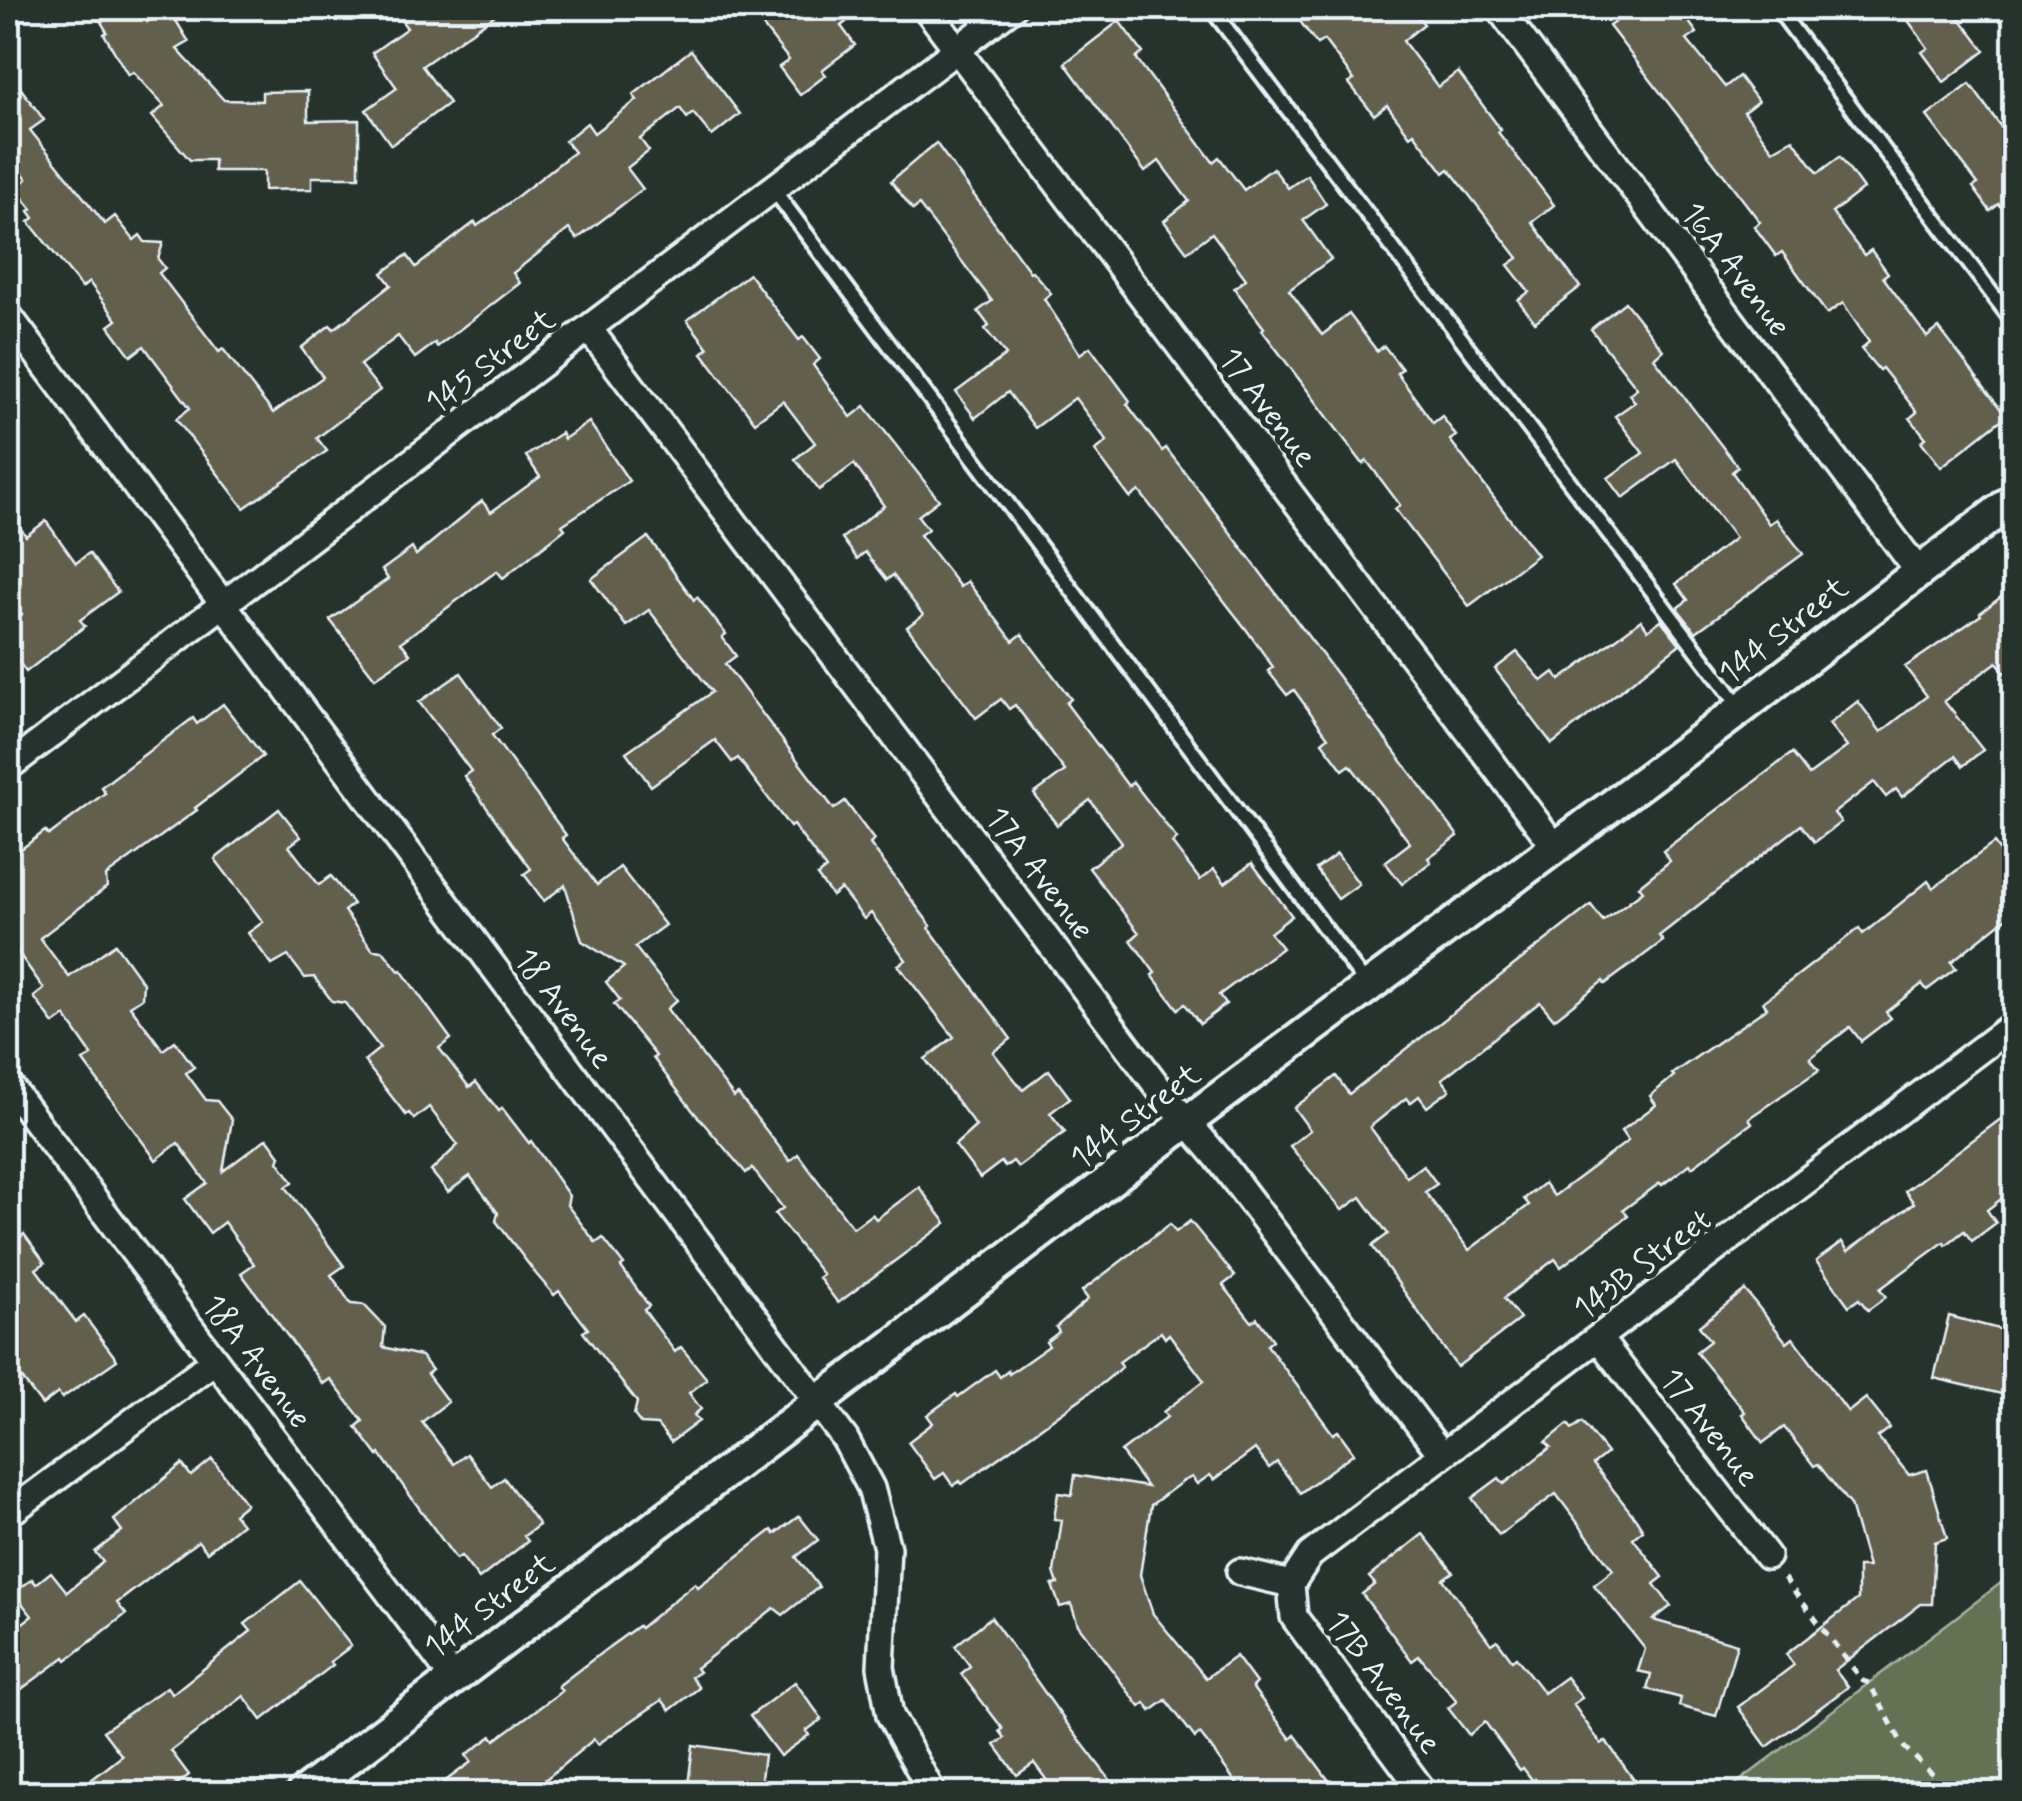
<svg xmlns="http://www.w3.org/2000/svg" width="2022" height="1801" viewBox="0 0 2022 1801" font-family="Mynerve,sans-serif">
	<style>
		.green { fill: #657152; stroke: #a6b1a5; stroke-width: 2.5 }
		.building { fill: #645e4d; stroke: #e8f1f8; stroke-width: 2.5 }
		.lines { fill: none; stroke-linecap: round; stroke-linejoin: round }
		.service-casing { stroke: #e8f1f8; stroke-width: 20 }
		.minor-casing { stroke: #e8f1f8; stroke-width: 32 }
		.tertiary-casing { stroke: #e8f1f8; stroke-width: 38 }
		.path { stroke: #e8f1f8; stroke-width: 5; stroke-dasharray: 8 8; stroke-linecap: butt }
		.service { stroke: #26332d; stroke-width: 12 }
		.minor { stroke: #26332d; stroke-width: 25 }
		.tertiary { stroke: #26332d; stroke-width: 30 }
		.labels { text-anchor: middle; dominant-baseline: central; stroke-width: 10; stroke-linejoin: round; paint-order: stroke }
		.street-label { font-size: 32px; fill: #e8f1f8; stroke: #26332d }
	</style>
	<rect width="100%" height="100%" fill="#26332d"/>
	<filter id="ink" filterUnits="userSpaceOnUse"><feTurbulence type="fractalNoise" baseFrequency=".01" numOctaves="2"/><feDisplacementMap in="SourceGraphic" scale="20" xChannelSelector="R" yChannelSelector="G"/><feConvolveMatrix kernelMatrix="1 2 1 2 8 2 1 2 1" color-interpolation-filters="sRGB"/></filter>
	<g filter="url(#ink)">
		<path class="green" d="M2014,1573V1793H1724Z"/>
		<g class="building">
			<path d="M93,8H139L147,22L169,9L189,42L177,49L224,100L262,101V92L308,91V121L359,120V177H312V189L264,190V171H214V160H190L152,116L164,106L133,72L128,75L104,34L107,32Z"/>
			<path d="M392,8H505L422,66L449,103L391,145L366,110L397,88L372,53L407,28Z"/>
			<path d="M749,8H834L846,22L841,26L855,45L822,70L826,75L800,95L779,67L789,60Z"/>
			<path d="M1290,8H1411L1424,24L1403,41L1438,87L1458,72L1501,130L1498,132L1554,205L1532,222L1580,287L1535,322L1518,300L1529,292L1508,265L1518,258L1449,169L1444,173L1414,133L1410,136L1387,105L1374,115L1349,83L1354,80L1324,40L1317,44Z"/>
			<path d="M1610,8H1679L1697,33L1687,40L1725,87L1739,76L1758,101L1744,112L1773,150L1793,139L1818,173L1840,157L1863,189L1832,213L1864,255L1871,250L1888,273L1883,277L1927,337L1939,328L2006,416L1941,467L1921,441L1926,438L1910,418L1917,412L1882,368L1879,370L1861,349L1869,342L1843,303L1827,314L1782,252L1776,256L1754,226L1760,222L1609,26L1619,19Z"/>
			<path d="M1899,8H1952L1985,51L1944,82L1922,52L1928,48Z"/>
			<path d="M1119,21L1143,53L1136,58L1213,162L1219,157L1244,190L1273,168L1288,188L1307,175L1326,204L1303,220L1331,259L1289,290L1322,335L1349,314L1377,351L1384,346L1402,369L1397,373L1433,423L1442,416L1456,436L1450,440L1537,555L1469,606L1395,509L1400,505L1367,461L1363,464L1262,330L1264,328L1234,288L1246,279L1212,233L1187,252L1164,221L1189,201L1159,161L1145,172L1065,63Z"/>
			<path d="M691,50L740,114L712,136L693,113L687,118L680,108L640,139L649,151L627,168L643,189L577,239L569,229L513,273L520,283L437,347L435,343L415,358L398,336L360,365L380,390L317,438L327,451L244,508L176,419L190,408L144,346L131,356L109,326L117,320L89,282L82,288L29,222L34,218L29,211L32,209L15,188L27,179L8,153V71L44,120L30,130L105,224L115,216L134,240L140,235L145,242L163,243L158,259L165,268L159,273L219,352L223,349L273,413L323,377L301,348L330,325L334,329L391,285L382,273L407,255L416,267L475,222L477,226L497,212L574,152L565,141L587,123L594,133L637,100L633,95Z"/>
			<path d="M1970,84L2014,145V225L1999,204L1990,211L1973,187L1978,184L1927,116Z"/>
			<path d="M936,143L1030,272L1032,271L1051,293L1044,299L1080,354L1090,347L1130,401L1127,404L1162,451L1166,448L1200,492L1458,836L1428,858L1431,862L1402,884L1385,862L1410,843L1350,765L1343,770L1322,742L1328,737L1294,690L1287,695L1268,671L1273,667L1246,629L1139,491L1130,498L1095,451L1107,441L1075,398L1035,428L1008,392L975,418L956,392L1006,355L985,329L989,326L978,311L992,301L919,205L913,210L891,181Z"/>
			<path d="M749,274L799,340L803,337L820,359L813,365L851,417L865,406L939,500L918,516L928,529L920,535L960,587L967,581L1013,641L1022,634L1071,699L1066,703L1128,786L1133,782L1177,839L1172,843L1200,880L1214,869L1225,883L1252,863L1292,916L1270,933L1282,948L1219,995L1226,1004L1200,1024L1185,1004L1178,1009L1152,975L1155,973L1131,940L1139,933L1089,868L1122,842L1090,800L1057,825L1034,794L1065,771L1015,705L1009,709L1001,699L976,718L907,627L923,615L893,575L887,580L865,552L857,559L842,538L884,506L854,464L819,490L795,459L815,443L783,401L755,422L702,353L708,348L687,320Z"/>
			<path d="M1625,302L1663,350L1654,358L1738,467L1732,472L1769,524L1776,519L1803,554L1696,632L1677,608L1688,600L1676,584L1735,538L1676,459L1623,498L1608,478L1643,453L1615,416L1635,402L1629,394L1637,388L1591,329Z"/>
			<path d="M589,422L629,481L562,525L565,529L503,578L497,571L401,642L410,654L375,678L330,620L388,579L382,570L412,548L416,555L482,501L491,512L540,477L526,456L561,433L564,439Z"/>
			<path d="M8,511L26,536L46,521L76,563L89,553L118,592L80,620L85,626L26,672L8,647V626L22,614L8,596Z"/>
			<path d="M648,537L694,600L697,597L726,634L722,637L736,656L725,664L834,809L845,801L874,840L870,844L931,926L929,928L1011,1039L993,1052L1023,1090L1049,1070L1070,1098L1050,1113L1065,1132L1018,1167L1013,1161L1005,1167L1001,1162L980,1178L955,1145L976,1126L925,1059L954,1037L898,965L906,960L871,913L864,919L841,889L832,896L817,876L826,869L793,825L790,827L738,758L732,762L715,740L651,786L626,752L712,692L649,610L626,626L591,579Z"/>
			<path d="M2014,587V686L1997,662L1944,701L1983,750L1963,766L1955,756L1902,797L1896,789L1886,797L1874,782L1834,813L1841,822L1815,842L1801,825L1659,936L1663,941L1605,984L1603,981L1554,1019L1540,1002L1442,1079L1450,1090L1427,1107L1419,1096L1410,1103L1406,1098L1370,1127L1407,1177L1423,1165L1437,1184L1425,1192L1469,1250L1529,1205L1524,1199L1544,1183L1554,1196L1628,1141L1621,1131L1656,1105L1650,1096L1674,1076L1672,1074L1767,1008L1763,1002L1859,928L1863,934L1928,881L1933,888L1994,843L2014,871V912L1951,962L1956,968L1927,990L1922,984L1886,1012L1891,1018L1861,1041L1850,1027L1810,1058L1819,1070L1749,1118L1752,1123L1692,1167L1690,1164L1662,1185L1660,1183L1623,1210L1628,1216L1561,1267L1555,1259L1504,1298L1520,1319L1457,1367L1372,1246L1388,1234L1361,1197L1342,1210L1290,1146L1310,1130L1294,1108L1336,1076L1349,1094L1591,905L1603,921L1643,891L1639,886L1670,861L1663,851L1792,753L1809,775L1847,747L1829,724L1858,701L1881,732L1927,696L1905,667L1981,615L1980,613Z"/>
			<path d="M1641,620L1648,630L1661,620L1680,644L1552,744L1495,669L1517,652L1542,681L1554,672L1560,680Z"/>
			<path d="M461,673L501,728L492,735L566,835L562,838L597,885L620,867L665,925L635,947L677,1000L667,1009L734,1097L738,1094L790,1161L798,1154L853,1228L872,1214L876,1219L919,1187L946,1223L838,1303L819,1278L823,1275L775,1214L783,1208L752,1168L746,1173L693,1111L653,1058L656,1056L614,1004L620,1000L606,982L624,967L582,941L565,885L544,901L524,874L531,869L464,776L471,771L419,702Z"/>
			<path d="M223,704L263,756L195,808L197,810L106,876L107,887L40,938L69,977L115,944L143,983L142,998L130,1006L163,1050L175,1041L194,1067L186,1073L206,1100L217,1101L232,1120L223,1171L267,1138L280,1156L278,1161L293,1182L286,1187L344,1266L331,1275L351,1304L364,1305L385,1327L383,1347L421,1356L432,1370L427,1374L448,1402L422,1422L454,1464L467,1454L492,1487L504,1478L539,1525L524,1536L528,1541L479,1579L461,1556L456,1559L380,1454L378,1456L356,1427L363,1421L330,1379L323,1384L241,1273L254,1264L224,1222L210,1233L185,1199L207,1183L178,1143L156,1160L83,1061L92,1055L65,1016L54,1024L34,997L44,989L8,938V859L45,831L49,835L105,793L101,787L193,718L197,724Z"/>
			<path d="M279,809L301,837L289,846L319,885L331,876L353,904L344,911L373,950L383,951L399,971L401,970L451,1039L439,1048L469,1087L476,1082L499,1111L502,1108L529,1143L531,1141L569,1196L567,1205L596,1243L603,1238L624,1265L621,1267L649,1306L644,1310L675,1352L681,1347L707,1379L689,1393L701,1409L694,1415L699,1421L671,1442L657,1425L641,1424L634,1415L637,1402L583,1332L588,1329L559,1291L554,1295L536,1274L496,1221L498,1213L470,1176L448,1192L431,1171L458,1145L429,1107L414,1119L409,1113L406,1115L364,1061L380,1048L345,1003L332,1001L314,977L305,978L288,956L272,965L248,933L263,922L215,859Z"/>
			<path d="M1337,854L1359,884L1338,899L1316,869Z"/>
			<path d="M2014,1109V1189L1987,1210L1996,1223L1972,1241L1964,1231L1946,1245L1944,1242L1880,1289L1886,1297L1868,1310L1859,1299L1849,1306L1816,1261L1842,1242L1848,1251L1914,1203L1905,1191Z"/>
			<path d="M1190,1221L1235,1276L1223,1285L1252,1322L1257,1318L1273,1340L1267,1345L1333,1434L1338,1431L1354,1453L1300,1493L1277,1462L1269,1468L1255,1449L1214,1480L1210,1475L1197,1484L1192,1477L1183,1481L1151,1505L1140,1575L1153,1614L1206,1678L1236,1656L1256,1683L1252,1687L1291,1739L1295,1735L1339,1794H1244L1211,1748L1200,1734L1195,1738L1166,1700L1151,1711L1145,1703L1140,1707L1078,1625L1071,1604L1060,1607L1052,1585L1058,1584L1054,1572L1062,1520L1054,1519L1058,1493L1072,1495L1075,1475L1147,1487L1121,1452L1167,1417L1163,1412L1204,1381L1169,1334L1165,1338L1161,1332L1119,1362L1122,1367L1104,1382L962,1484L960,1481L953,1486L944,1473L935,1479L908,1442L933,1423L927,1415L956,1394L958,1397L995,1370L1000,1377L1008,1371L1009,1374L1049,1346L1046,1342L1059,1332L1056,1327L1088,1299L1082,1291L1170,1224L1176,1232Z"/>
			<path d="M24,1234L45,1263L36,1269L76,1322L84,1316L117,1360L62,1398L58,1393L42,1405L8,1360V1247Z"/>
			<path d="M1745,1290L1787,1343L1793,1338L1848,1412L1866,1398L1890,1428L1878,1437L1909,1475L1927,1470L1947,1538L1935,1542L1932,1604H1921L1835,1670L1848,1687L1767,1747L1738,1707L1794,1665L1786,1654L1858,1599V1567H1868L1850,1505L1818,1464L1814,1466L1784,1427L1763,1443L1742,1414L1745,1412L1696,1352L1710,1341L1699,1326Z"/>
			<path d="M1949,1316L2014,1333V1397L1934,1378Z"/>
			<path d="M1582,1422L1607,1453L1593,1464L1636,1519L1643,1530L1633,1538L1663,1577L1654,1584L1671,1606L1653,1620L1737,1644L1716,1716L1679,1706L1681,1698L1647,1689L1651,1674L1638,1671L1645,1649L1594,1585L1613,1570L1556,1494L1499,1535L1472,1498L1499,1478L1504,1484L1551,1447L1546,1442L1568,1424L1572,1429Z"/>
			<path d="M212,1459L246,1504L234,1514L242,1524L207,1552L198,1541L117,1603L126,1614L67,1660L65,1657L8,1699V1634L32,1616L14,1593L32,1579L36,1584L51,1572L67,1592L103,1562L95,1552L122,1531L114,1520L182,1464L191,1476Z"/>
			<path d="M799,1516L818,1540L796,1557L819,1587L783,1615L774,1608L696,1668L699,1672L691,1677L699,1688L670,1710L662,1700L598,1744L594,1739L528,1794H428L471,1762L466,1755L492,1736L495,1740L562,1691L558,1686L609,1647L638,1626L640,1628L695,1583L698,1587L772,1530L775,1534Z"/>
			<path d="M1423,1534L1453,1572L1443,1579L1491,1644L1497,1640L1512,1660L1516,1657L1544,1693L1566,1677L1582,1698L1573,1704L1601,1744L1606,1741L1644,1794H1545L1535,1779L1533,1781L1523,1768L1520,1770L1485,1722L1469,1735L1448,1708L1457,1701L1419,1656L1412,1661L1362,1594L1375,1584L1369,1577Z"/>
			<path d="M300,1581L351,1646L330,1662L333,1665L262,1720L244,1696L171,1751L189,1775L164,1794H73L122,1756L103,1731L167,1687L172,1694L251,1631L245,1624Z"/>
			<path d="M991,1617L1065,1721L1121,1794H1057L1034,1763L1017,1775L995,1745L1005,1738L1000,1731L1003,1729L961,1674L970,1666L955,1646Z"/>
			<path d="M795,1682L822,1719L806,1731L809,1735L780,1756L750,1716Z"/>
			<path d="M693,1745L764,1755L759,1794H687Z"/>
		</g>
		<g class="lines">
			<defs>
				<g id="service">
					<path d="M1211,8L1740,707"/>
					<path d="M1777,8L2014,323"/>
					<path d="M773,189L1367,985"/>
				</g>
				<g id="minor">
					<path d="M926,8L1556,848"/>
					<path d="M1499,8L1918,571"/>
					<path d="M8,315L845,1439L871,1488L887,1548L881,1667L890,1715L933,1794"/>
					<path d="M589,329L1161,1091L1218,1158L1442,1455"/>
					<path d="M8,767L1012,8"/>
					<path d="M8,1084L453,1678"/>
					<path d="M1599,1339L1767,1556"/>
					<path d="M8,1514L214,1361"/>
					<path d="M1240,1572L1291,1584"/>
					<path d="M1425,1794L1294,1617L1291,1584L1310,1555L2014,1024"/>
				</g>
				<path id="tertiary" d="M302,1794L1188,1121L1741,709L2014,499"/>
			</defs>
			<use href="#service" class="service-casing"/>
			<use href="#minor" class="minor-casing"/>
			<use href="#tertiary" class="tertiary-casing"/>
			<path class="path" d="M1784,1578L1863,1681L1869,1683L1904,1747L1953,1794"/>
			<use href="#service" class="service"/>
			<use href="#minor" class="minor"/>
			<use href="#tertiary" class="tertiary"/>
		</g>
	</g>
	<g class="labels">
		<g class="street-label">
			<text transform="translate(1735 270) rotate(53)">16A Avenue</text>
			<text transform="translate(491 362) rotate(-37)">145 Street</text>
			<text transform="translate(1267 408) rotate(53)">17 Avenue</text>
			<text transform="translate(1784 631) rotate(-38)">144 Street</text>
			<text transform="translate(1039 874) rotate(53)">17A Avenue</text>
			<text transform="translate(563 1009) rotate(53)">18 Avenue</text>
			<text transform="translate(1136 1117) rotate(-37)">144 Street</text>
			<text transform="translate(1643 1265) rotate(-37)">143B Street</text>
			<text transform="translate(256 1362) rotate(53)">18A Avenue</text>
			<text transform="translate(1709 1428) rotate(52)">17 Avenue</text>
			<text transform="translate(490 1606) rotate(-37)">144 Street</text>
			<text transform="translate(1383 1683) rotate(53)">17B Avenue</text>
		</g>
	</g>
	<rect width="2022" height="1801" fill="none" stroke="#26332d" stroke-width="40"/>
	<rect x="20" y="20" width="1982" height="1761" fill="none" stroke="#e8f1f8" stroke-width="4" filter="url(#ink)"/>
</svg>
